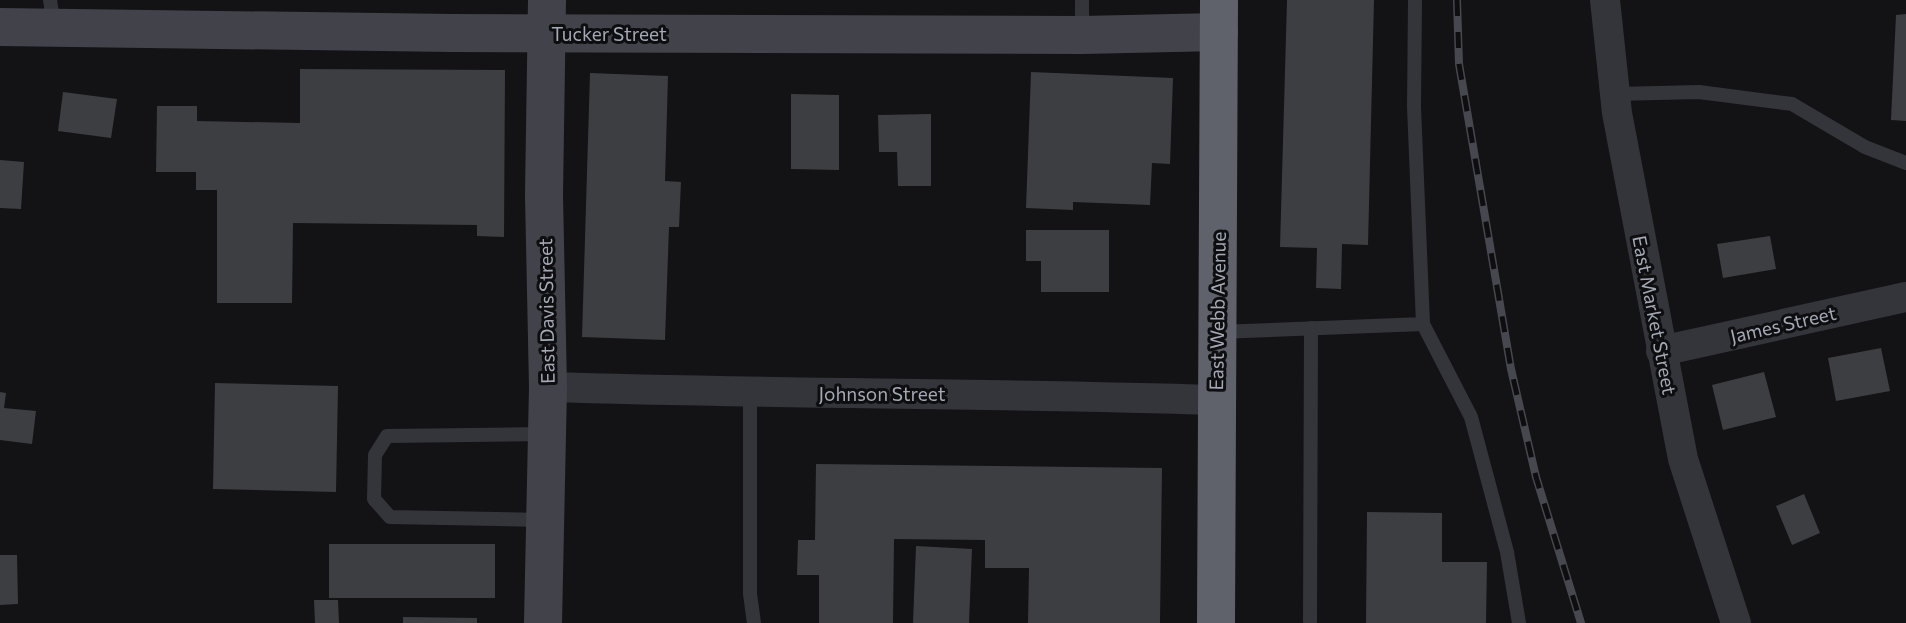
<svg xmlns="http://www.w3.org/2000/svg" width="1906" height="623" viewBox="0 0 1906 623" font-family="Commissioner,sans-serif">
	<style>
		.building { fill: #3d3e42 }
		.lines { fill: none; stroke-linecap: round; stroke-linejoin: round }
		.lane { stroke: #34353a; stroke-width: 14 }
		.street { stroke: #34353a; stroke-width: 30 }
		.secondary { stroke: #42434a; stroke-width: 38 }
		.highway { stroke: #60626b; stroke-width: 38 }
		.rail-casing { stroke: #47484f; stroke-width: 8 }
		.rail { stroke: #0e0e10; stroke-width: 5; stroke-dasharray: 16; stroke-linecap: butt }
		.labels { text-anchor: middle; dominant-baseline: central; stroke-width: 6; stroke-linejoin: round; paint-order: stroke }
		.street-label { font-size: 19px; fill: #a4a9b6; stroke: #0e0e10 }
	</style>
	<rect width="100%" height="100%" fill="#131315"/>
	<g class="building">
		<path d="M1287,0H1374L1368,245L1342,244L1341,289L1316,288L1317,248L1280,247Z"/>
		<path d="M1906,14V121L1891,120L1896,15Z"/>
		<path d="M300,69L505,70L504,237L477,236V225L293,223L292,303H217V190H196V172H156L157,106H197V121L300,123Z"/>
		<path d="M1031,72L1173,78L1170,164L1152,163L1150,205L1073,202V210L1026,208Z"/>
		<path d="M590,73L668,76L665,181L681,182L679,227H669L665,340L582,337Z"/>
		<path d="M63,92L117,99L111,138L58,131Z"/>
		<path d="M791,94L839,95V170L791,169Z"/>
		<path d="M931,114V186H898L897,152H879L878,115Z"/>
		<path d="M0,160L24,162L21,209L0,208Z"/>
		<path d="M1026,230H1109V292H1041V261H1026Z"/>
		<path d="M1770,236L1776,269L1723,278L1717,244Z"/>
		<path d="M1881,348L1890,391L1836,401L1828,358Z"/>
		<path d="M1764,372L1776,417L1723,430L1712,385Z"/>
		<path d="M215,383L338,386L336,492L213,489Z"/>
		<path d="M0,392L6,393L4,408L36,411L32,444L0,440Z"/>
		<path d="M816,464L1162,468L1160,623H1028L1029,568H985V540L894,539L893,623H819V575H797L798,540H815Z"/>
		<path d="M1804,494L1820,533L1792,545L1776,506Z"/>
		<path d="M1367,512L1442,513V562H1487L1486,623H1366Z"/>
		<rect x="329" y="544" width="166" height="54"/>
		<path d="M916,546L972,549L969,623H913Z"/>
		<path d="M0,555H17L18,604L0,605Z"/>
		<path d="M314,600H338L339,623H315Z"/>
		<path d="M403,617L477,618V623H403Z"/>
	</g>
	<g class="lines">
		<g class="lane">
			<path d="M50,0L54,26"/>
			<path d="M1082,0V34"/>
			<path d="M1615,94L1699,92L1792,104L1865,147L1906,163"/>
			<path d="M1423,324L1471,417L1507,552L1519,623"/>
			<path d="M1218,332L1423,324L1414,107L1415,0"/>
			<path d="M750,393V594L754,623"/>
			<path d="M544,520L390,517L374,499L375,455L387,436L546,434"/>
			<path d="M1310,621L1311,328"/>
		</g>
		<g class="street">
			<path d="M1605,0L1617,113L1683,459L1736,623"/>
			<path d="M1661,351L1906,297"/>
			<path d="M548,387C770,394 993,393 1215,400"/>
		</g>
		<g class="secondary">
			<path d="M0,27L452,33L1082,35L1219,32"/>
			<path d="M543,623L548,387L544,195L547,0"/>
		</g>
		<path class="highway" d="M1216,623L1219,0"/>
		<defs>
			<path id="rail" d="M1457,0L1459,64L1511,369L1536,477L1581,623"/>
		</defs>
		<use href="#rail" class="rail-casing"/>
		<use href="#rail" class="rail"/>
	</g>
	<g class="labels">
		<g class="street-label">
			<text x="609" y="33">Tucker Street</text>
			<text transform="translate(546 311) rotate(-91)">East Davis Street</text>
			<text transform="translate(1217 311) rotate(-89)">East Webb Avenue</text>
			<text transform="translate(1655 315) rotate(79)">East Market Street</text>
			<text transform="translate(1783 324) rotate(-13)">James Street</text>
			<text x="882" y="393">Johnson Street</text>
		</g>
	</g>
</svg>
